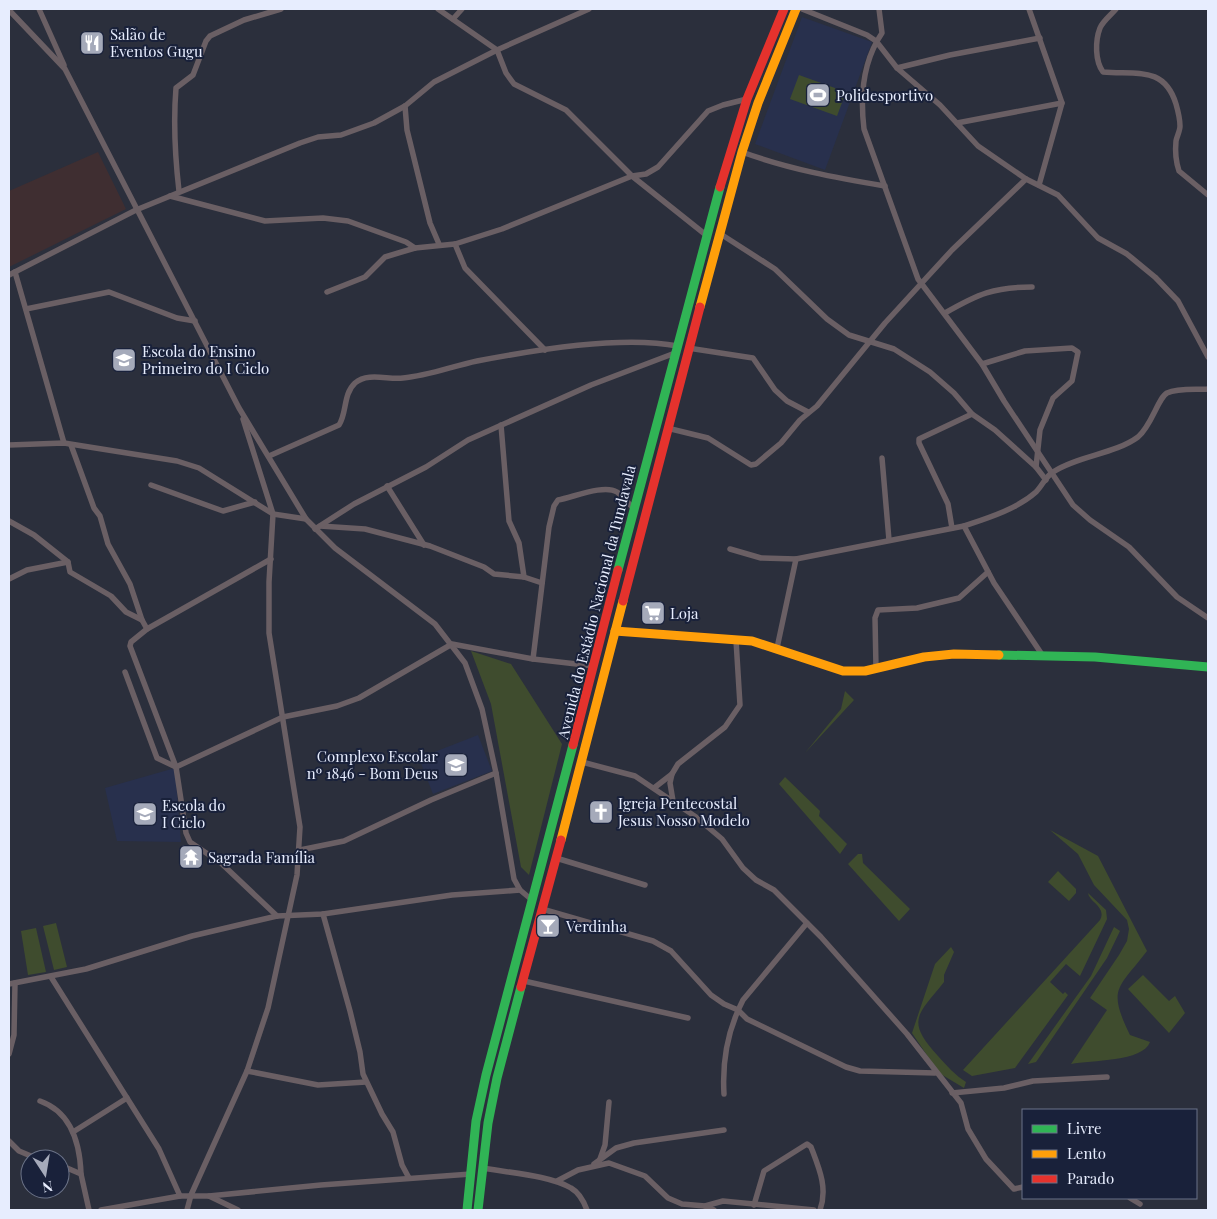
<svg xmlns="http://www.w3.org/2000/svg" width="1217" height="1219" viewBox="0 0 1217 1219" font-family="'Playfair Display',serif">
	<style>
		.commercial { fill: #3f2e31 }
		.built { fill: #28304d }
		.green { fill: #3f4c2e }
		.lines { fill: none; stroke-linecap: round; stroke-linejoin: round }
		.street { stroke: #6a5f64; stroke-width: 5.5 }
		.fast { stroke: #30b455; stroke-width: 9 }
		.slow { stroke: #ff9f0a; stroke-width: 9 }
		.jam { stroke: #e5322d; stroke-width: 9 }
		.labels { text-anchor: middle; dominant-baseline: central; stroke-width: 4; stroke-linejoin: round; paint-order: stroke }
		.poi-label { font-size: 15px; fill: #e7edfe; stroke: #19213a; text-anchor: start }
		.street-label { font-size: 15px; fill: #e7edfe; stroke: #19213a }
	</style>
	<rect width="100%" height="100%" fill="#2b2f3c"/>
	<g class="commercial">
		<path d="M98,152L126,209L9,267V191Z"/>
		<path d="M546,915L559,920L555,937L543,933Z"/>
	</g>
	<g class="built">
		<path d="M802,17L872,42L825,170L755,144Z"/>
		<path d="M131,349L134,368L128,373L123,371L122,364L115,365L112,353Z"/>
		<path d="M478,735L492,771L433,794L419,758Z"/>
		<path d="M175,768L181,842L117,841L105,788Z"/>
	</g>
	<g class="green">
		<path d="M799,75L846,92L837,116L790,99Z"/>
		<path d="M471,651L511,664L562,744L529,875L521,867L491,704Z"/>
		<path d="M845,691L854,700L805,753L841,709Z"/>
		<path d="M785,777L820,811L819,816L847,844L840,854L779,784Z"/>
		<path d="M1050,830L1098,856L1147,951C1118,989 1107,988 1130,1035L1150,1042C1143,1062 1091,1060 1071,1064L1107,1010L1090,998L1119,955L1127,941L1129,929L1127,920L1094,885L1078,854Z"/>
		<path d="M858,854H862L863,863L910,909L899,921L848,864Z"/>
		<path d="M1058,871L1076,889V893L1069,901L1048,882Z"/>
		<path d="M1088,893L1106,910L1107,919L1080,976L1066,964L1050,982L1063,994L1065,992L1068,995L1015,1068L972,1076L963,1070L1100,920C1107,907 1089,902 1088,893Z"/>
		<path d="M56,923L67,967L54,970L43,926Z"/>
		<path d="M1114,927L1120,931L1107,958L1036,1062L1028,1064L1091,976Z"/>
		<path d="M36,928L46,972L28,975L21,931Z"/>
		<path d="M951,947L954,952L944,975V982C918,1015 905,1020 938,1056C947,1066 955,1075 966,1082L964,1088L939,1073L912,1033L935,964Z"/>
		<path d="M1143,975L1169,1001L1175,996L1185,1013L1169,1033L1128,989Z"/>
	</g>
	<g class="lines">
		<g class="street">
			<path d="M39,9L64,65"/>
			<path d="M438,9L497,50L506,73L514,84L566,110L632,176L706,235"/>
			<path d="M802,9L867,35L876,41L897,68L940,105L978,146L1026,179L1058,195L1098,238L1127,254L1155,277L1178,301L1208,357"/>
			<path d="M879,9L882,33C863,61 860,96 864,129L918,279L982,364L1004,401L1073,505L1090,520L1129,547L1177,597L1208,618"/>
			<path d="M1029,9L1062,103L1039,185"/>
			<path d="M1116,9C1111,15 1103,21 1100,28C1095,41 1095,61 1103,72C1135,75 1164,65 1176,104C1178,111 1180,119 1180,126C1180,131 1177,136 1176,141C1175,151 1176,162 1179,171L1208,195"/>
			<path d="M9,10L65,69L239,408L306,519L335,548L435,624L465,663L482,709L496,773L514,879L520,890L532,900"/>
			<path d="M453,19L462,9"/>
			<path d="M897,68L950,55L1040,38"/>
			<path d="M405,106L407,130L430,223L439,244"/>
			<path d="M957,123L1062,103"/>
			<path d="M742,152C788,169 837,178 885,186"/>
			<path d="M179,191C175,156 173,124 176,88L193,75L206,41L210,36L244,20L281,9"/>
			<path d="M170,196L265,221L323,218L348,221L406,242L415,248"/>
			<path d="M719,233L775,269L827,319L849,335L894,349L930,372L954,393L972,414L995,430L1036,467L1046,480"/>
			<path d="M455,244L465,268L545,350"/>
			<path d="M15,272L64,443"/>
			<path d="M9,275L136,210L300,143L318,137L341,135L374,123L405,106L434,82L497,50L589,9"/>
			<path d="M327,292L365,277L385,257L415,248L455,244L502,229L632,176L646,174L658,167L708,111L723,105L747,99"/>
			<path d="M26,309L109,292L177,318L195,321"/>
			<path d="M945,313C978,294 994,287 1032,287"/>
			<path d="M688,348L753,358L775,390L787,401L808,412"/>
			<path d="M982,364L1025,351L1072,348L1078,352L1072,381L1053,398L1040,430L1036,467"/>
			<path d="M501,425L509,521L519,543L524,577"/>
			<path d="M667,428L708,438L751,465L756,464L781,443L800,420L817,406L885,323L952,250L1026,179"/>
			<path d="M9,445L64,443L177,461L199,468L273,514L306,519"/>
			<path d="M71,445L94,508L100,516L108,544L130,584L142,620"/>
			<path d="M269,456L339,425C347,413 343,394 355,383C368,372 388,380 403,378C428,376 453,366 477,361C535,350 621,335 678,346"/>
			<path d="M882,458L889,540"/>
			<path d="M151,485L223,511L255,502"/>
			<path d="M387,486L424,545"/>
			<path d="M9,521L34,535L68,562L70,572L111,596L126,612L142,620L147,629"/>
			<path d="M320,526L365,529L430,546L484,567L494,574L524,577L542,583"/>
			<path d="M964,526L994,583L1043,656"/>
			<path d="M952,528L948,504L919,443V439L972,414"/>
			<path d="M315,529L354,504L426,467L468,440L591,385L675,353"/>
			<path d="M730,549L761,558L796,559L964,526C988,518 1017,509 1036,492C1042,486 1046,476 1053,472C1077,456 1115,454 1138,437C1152,425 1158,398 1167,393C1178,388 1196,390 1208,389"/>
			<path d="M271,559L147,629L131,642L130,646L176,767L186,833L190,842L221,863L277,916"/>
			<path d="M9,579L27,570L68,562"/>
			<path d="M777,648L796,559"/>
			<path d="M533,659L549,527L554,506L558,500C574,497 604,484 617,492C623,496 629,504 634,509"/>
			<path d="M876,668L875,618L878,610L917,608L959,598L988,572"/>
			<path d="M125,672L157,758L176,767L283,717L337,706L359,698L452,644L533,659L594,666"/>
			<path d="M582,762L635,776L696,817L722,839L743,868L756,880L774,890L821,937L907,1034L961,1103L968,1129L986,1159L1014,1189L1023,1187"/>
			<path d="M654,788L672,774"/>
			<path d="M673,801L670,783L672,774L678,764L725,727L740,705L736,640"/>
			<path d="M300,850L344,841L431,800L496,773"/>
			<path d="M556,858L645,885"/>
			<path d="M542,909L653,941L671,951L711,995L724,1004L738,1010L747,1019L846,1067L860,1071L935,1073"/>
			<path d="M323,914L350,1011L360,1052L363,1074L382,1114L393,1132L402,1165L409,1178"/>
			<path d="M51,977L159,1149L180,1196"/>
			<path d="M524,981L688,1018"/>
			<path d="M9,984L86,969L192,936L277,916L323,914L452,895L520,890"/>
			<path d="M9,1054L14,1035L15,983"/>
			<path d="M247,1071L318,1085L366,1082"/>
			<path d="M952,1093L1004,1088L1033,1081L1107,1077"/>
			<path d="M724,1094C722,1061 728,1029 743,1000L807,923"/>
			<path d="M40,1101C71,1112 80,1144 81,1174"/>
			<path d="M73,1132L127,1098"/>
			<path d="M9,1141L19,1151L38,1159"/>
			<path d="M600,1159L605,1145L609,1102"/>
			<path d="M594,1164L616,1148L634,1143L724,1130"/>
			<path d="M60,1165L81,1174L89,1210"/>
			<path d="M483,1168C509,1173 549,1175 571,1188C580,1193 584,1202 587,1210"/>
			<path d="M557,1181L578,1170L609,1163L645,1176L668,1198L682,1204L705,1206L723,1201L814,1210"/>
			<path d="M209,1196L238,1210"/>
			<path d="M1130,1198L1140,1204"/>
			<path d="M754,1205L764,1171L807,1144L811,1147C819,1168 828,1188 820,1210"/>
			<path d="M705,1206L714,1210"/>
			<path d="M101,1210L180,1196H209L321,1185L471,1174"/>
			<path d="M187,1210L191,1195L247,1071L268,1008L297,875L300,827L269,633V582L273,514L243,419"/>
		</g>
		<g class="fast">
			<path d="M618,570L720,187"/>
			<path d="M999,655L1095,657L1208,667"/>
			<path d="M467,1210L476,1121L486,1075L573,745"/>
			<path d="M478,1210L488,1123L497,1078L521,987"/>
		</g>
		<g class="slow">
			<path d="M700,307L742,152L758,103L796,9"/>
			<path d="M615,631L752,641L843,671H865L924,657L954,654L999,655"/>
			<path d="M561,840L623,601"/>
		</g>
		<g class="jam">
			<path d="M720,187L747,99L784,9"/>
			<path d="M623,601L700,307"/>
			<path d="M573,745L618,570"/>
			<path d="M521,987L561,840"/>
		</g>
	</g>
	<defs>
		<symbol id="restaurant-square" viewBox="-11 -11 22 22"><rect x="-9" y="-9" width="18" height="18" rx="4" fill="#a5aaba" stroke="#19213a"/><path d="M-5-6h1v4h1v-4h1v4h1v-4h1v5L-1.5 .5V6h-2V.5L-5-1ZM5-6V6H3V1.5H1.5Q1.5-4 5-6Z" fill="#fff"/></symbol>
		<symbol id="stadium-square" viewBox="-11 -11 22 22"><rect x="-9" y="-9" width="18" height="18" rx="4" fill="#a5aaba" stroke="#19213a"/><path d="M0-5a6.5 5 0 1 0 0 10a6.5 5 0 1 0 0-10ZM-3.5-1.8h7v3.6h-7Z" fill="#fff"/></symbol>
		<symbol id="school-square" viewBox="-11 -11 22 22"><rect x="-9" y="-9" width="18" height="18" rx="4" fill="#a5aaba" stroke="#19213a"/><path d="M0-5L7-2L0 1L-7-2ZM-4 1L0 2.5L4 1V4Q0 6-4 4Z" fill="#fff"/></symbol>
		<symbol id="supermarket-square" viewBox="-11 -11 22 22"><rect x="-9" y="-9" width="18" height="18" rx="4" fill="#a5aaba" stroke="#19213a"/><path d="M-6-5.5h2.5l.6 2H6L4.5 2H-2.5L-4.4-4H-6ZM-1.5 3.2a1.3 1.3 0 1 0 .1 0ZM3 3.2a1.3 1.3 0 1 0 .1 0Z" fill="#fff"/></symbol>
		<symbol id="church-square" viewBox="-11 -11 22 22"><rect x="-9" y="-9" width="18" height="18" rx="4" fill="#a5aaba" stroke="#19213a"/><path d="M-1.2-6h2.4v3.5h3.3v2.4h-3.3V6h-2.4V-.1h-3.3v-2.4h3.3Z" fill="#fff"/></symbol>
		<symbol id="temple-square" viewBox="-11 -11 22 22"><rect x="-9" y="-9" width="18" height="18" rx="4" fill="#a5aaba" stroke="#19213a"/><path d="M0-6L5-2H3V0L6.5 2.5H4V6H1.5V3h-3V6H-4V2.5H-6.5L-3 0V-2H-5Z" fill="#fff"/></symbol>
		<symbol id="bar-square" viewBox="-11 -11 22 22"><rect x="-9" y="-9" width="18" height="18" rx="4" fill="#a5aaba" stroke="#19213a"/><path d="M-6-5H6L.8 .8V4.5H3.5V6h-7V4.5H-.8V.8Z" fill="#fff"/></symbol>
	</defs>
	<g fill-rule="evenodd">
		<use href="#restaurant-square" x="78" y="29" width="28" height="28"/>
		<use href="#stadium-square" x="804" y="81" width="28" height="28"/>
		<use href="#school-square" x="110" y="346" width="28" height="28"/>
		<use href="#supermarket-square" x="639" y="599" width="28" height="28"/>
		<use href="#school-square" x="442" y="751" width="28" height="28"/>
		<use href="#church-square" x="587" y="798" width="28" height="28"/>
		<use href="#school-square" x="131" y="800" width="28" height="28"/>
		<use href="#temple-square" x="177" y="843" width="28" height="28"/>
		<use href="#bar-square" x="534" y="912" width="28" height="28"/>
	</g>
	<g class="labels">
		<g class="poi-label">
			<text x="110" y="34">Salão de<tspan x="110" dy="17">Eventos Gugu</tspan></text>
			<text x="836" y="95">Polidesportivo</text>
			<text x="142" y="351">Escola do Ensino<tspan x="142" dy="17">Primeiro do I Ciclo</tspan></text>
			<text x="670" y="613">Loja</text>
			<text x="438" y="756" text-anchor="end">Complexo Escolar<tspan x="438" dy="17">nº 1846 - Bom Deus</tspan></text>
			<text x="618" y="803">Igreja Pentecostal<tspan x="618" dy="17">Jesus Nosso Modelo</tspan></text>
			<text x="162" y="805">Escola do<tspan x="162" dy="17">I Ciclo</tspan></text>
			<text x="208" y="857">Sagrada Família</text>
			<text x="566" y="926">Verdinha</text>
		</g>
		<g class="street-label">
			<text transform="translate(596 602) rotate(-76)">Avenida do Estádio Nacional da Tundavala</text>
		</g>
	</g>
	<rect width="1217" height="1219" fill="none" stroke="#e7edfe" stroke-width="20"/>
	<rect x="1022" y="1109" width="175" height="90" fill="#19213a" stroke="#6b7388"/>
	<rect x="1032" y="1125" width="25" height="8" fill="#30b455" stroke="#6b7388"/>
	<text x="1067" y="1134" font-size="15" fill="#e7edfe">Livre</text>
	<rect x="1032" y="1150" width="25" height="8" fill="#ff9f0a" stroke="#6b7388"/>
	<text x="1067" y="1159" font-size="15" fill="#e7edfe">Lento</text>
	<rect x="1032" y="1175" width="25" height="8" fill="#e5322d" stroke="#6b7388"/>
	<text x="1067" y="1184" font-size="15" fill="#e7edfe">Parado</text>
	<g transform="translate(45 1174) rotate(168)"><circle r="24" fill="#19213a" stroke="#6b7388"/>
	<path d="M0-4L9 19L0 12L-9 19Z" fill="#a5aaba"/>
	<text y="-8" font-size="14" font-weight="bold" text-anchor="middle" fill="#e7edfe">N</text>
	</g>
</svg>
